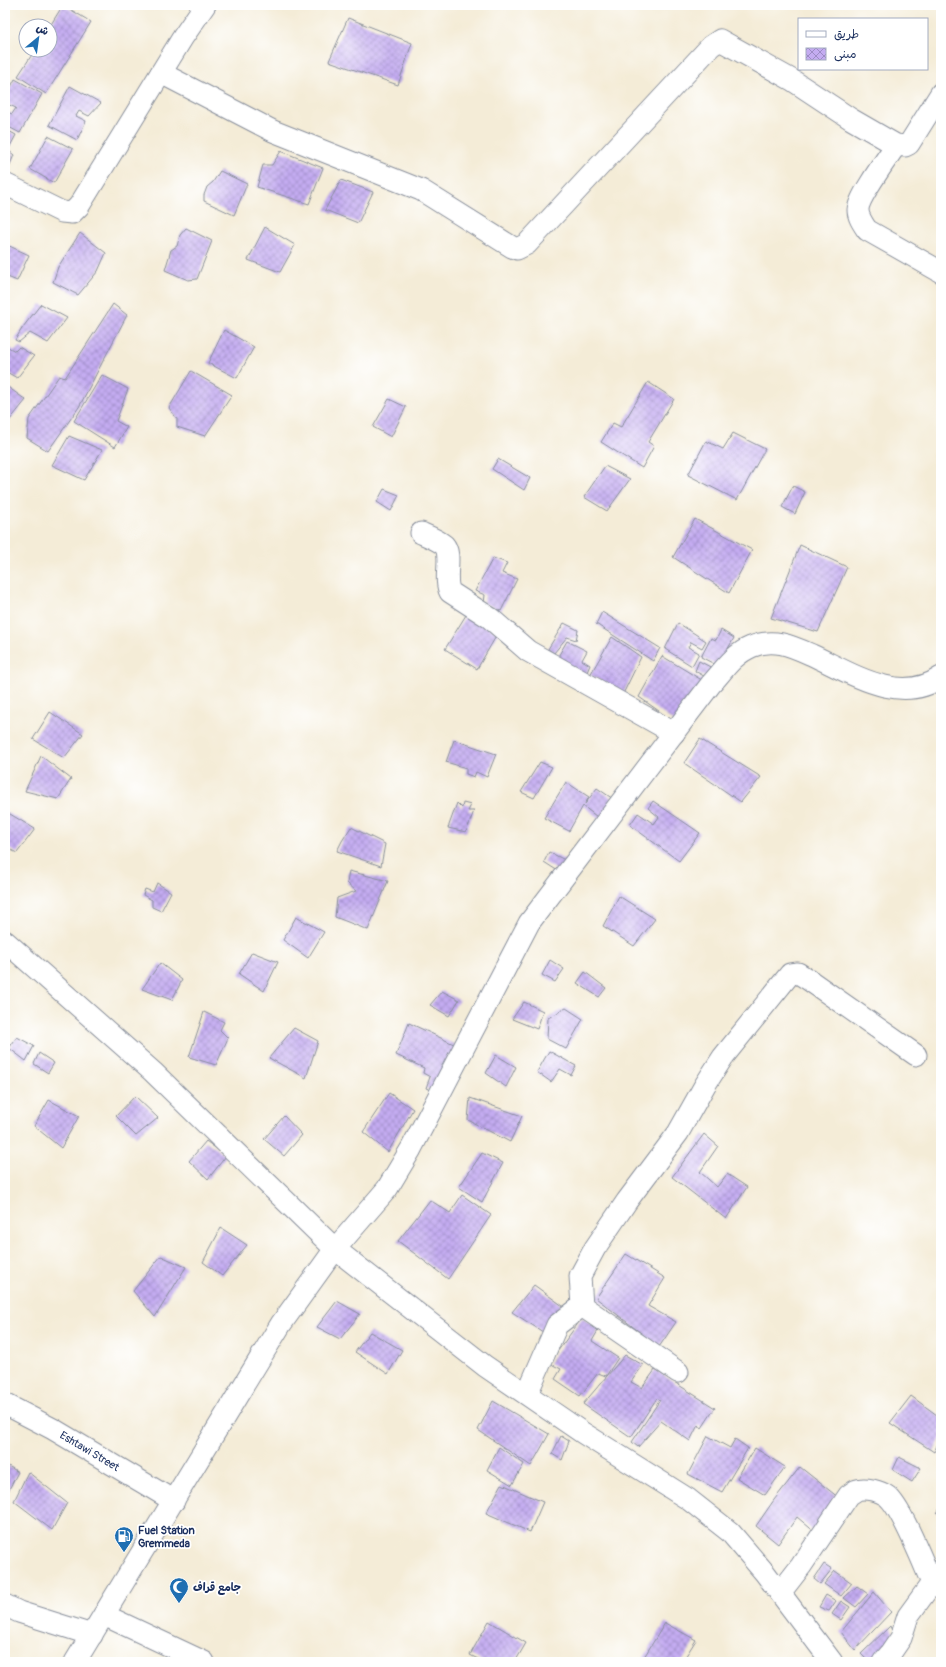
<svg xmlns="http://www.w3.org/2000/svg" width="946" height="1667" viewBox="0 0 946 1667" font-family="Pangolin,'Playpen Sans Arabic',sans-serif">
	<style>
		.building { fill: url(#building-cross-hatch) }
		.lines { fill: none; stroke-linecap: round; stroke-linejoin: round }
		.minor-casing { stroke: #888e9a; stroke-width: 23 }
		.minor { stroke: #fff; stroke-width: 21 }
		.labels { text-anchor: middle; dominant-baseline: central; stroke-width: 3.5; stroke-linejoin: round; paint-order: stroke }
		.street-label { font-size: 11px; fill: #1b2f5e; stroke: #fff }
		.poi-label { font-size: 11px; font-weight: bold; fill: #1b2f5e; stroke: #fff; text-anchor: start }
	</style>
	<defs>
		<pattern id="building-cross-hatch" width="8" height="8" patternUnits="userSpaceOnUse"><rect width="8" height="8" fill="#c4acf1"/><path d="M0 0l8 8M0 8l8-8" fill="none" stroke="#9e8cc6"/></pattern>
	</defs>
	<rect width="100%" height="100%" fill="#fff"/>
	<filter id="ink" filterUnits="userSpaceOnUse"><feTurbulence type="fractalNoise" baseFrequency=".025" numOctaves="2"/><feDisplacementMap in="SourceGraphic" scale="8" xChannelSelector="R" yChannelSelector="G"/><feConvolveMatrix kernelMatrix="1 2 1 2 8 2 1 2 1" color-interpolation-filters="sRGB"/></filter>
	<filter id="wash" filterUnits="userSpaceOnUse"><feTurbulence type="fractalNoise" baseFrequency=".012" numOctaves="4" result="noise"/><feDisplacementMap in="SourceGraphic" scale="16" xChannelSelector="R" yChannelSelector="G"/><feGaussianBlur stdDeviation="0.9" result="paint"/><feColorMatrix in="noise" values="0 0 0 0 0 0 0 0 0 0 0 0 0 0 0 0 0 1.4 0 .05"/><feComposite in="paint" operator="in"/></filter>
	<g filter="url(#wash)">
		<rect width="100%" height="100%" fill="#f4ecd7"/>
		<g id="blocks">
			<g class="building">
				<path d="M63,5L91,22L46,94L18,76L35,50H50V26Z"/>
				<path d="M348,18L412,43L398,85L329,61Z"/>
				<path d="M15,79L42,94L20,133L5,125V111L12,114L16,108L5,103V98Z"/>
				<path d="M70,86L101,103L89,116L79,111L76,116L86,121L77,140L49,125Z"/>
				<path d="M5,129L16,135L8,150L14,155L9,167L5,165Z"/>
				<path d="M48,136L73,149L54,183L30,169Z"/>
				<path d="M281,151L323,168L309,204L257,187L263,165H272Z"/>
				<path d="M220,171L247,184L234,215L204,201V195L207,187L213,182Z"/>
				<path d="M341,180L373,192L358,223L325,210Z"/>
				<path d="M265,227L295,245L280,272L248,260Z"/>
				<path d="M186,228L212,241L197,279L188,280L165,270L171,250L177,246L180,235Z"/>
				<path d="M80,233L106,253L98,271L78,295L53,282L58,267Z"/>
				<path d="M5,244L29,255L17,281L5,276Z"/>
				<path d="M41,304L67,318L48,343L30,333L19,342L15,340L23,327Z"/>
				<path d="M113,304L127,315L79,407L48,451L27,438L29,419L59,376L65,378Z"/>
				<path d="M224,330L254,347L237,378L208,363Z"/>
				<path d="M8,347L15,351L19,347L34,356L17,378L5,371V351Z"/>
				<path d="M191,371L232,395L205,436L177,427V419L169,408Z"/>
				<path d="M102,375L128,389L116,421L127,427L115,447L74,421Z"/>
				<path d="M648,382L674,399L648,442L654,446L642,468L601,442L613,423L621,427Z"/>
				<path d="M5,385L26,400L5,426Z"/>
				<path d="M389,399L406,407L391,437L373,427Z"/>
				<path d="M733,433L765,449L737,500L688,475L706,441L723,449Z"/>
				<path d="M69,436L102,450L84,480L52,465Z"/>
				<path d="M498,459L530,478L524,490L492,469Z"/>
				<path d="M605,466L630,479L607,511L584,497Z"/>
				<path d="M793,486L805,492L795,514L782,507Z"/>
				<path d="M384,489L399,495L391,511L377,502Z"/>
				<path d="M695,519L752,550L729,593L673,557Z"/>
				<path d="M800,545L847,567L818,632L771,618Z"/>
				<path d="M493,558L507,563L502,573L517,579L501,611L484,603L485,595L475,591Z"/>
				<path d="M602,612L660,648L653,661L596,624Z"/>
				<path d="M466,615L498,633L477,669L445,649Z"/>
				<path d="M564,623L578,630L576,640L567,637L554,653L548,649Z"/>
				<path d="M678,623L706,641L702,648L691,642L688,647L699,653L692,666L665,649Z"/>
				<path d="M721,630L734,638L718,666L701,657L711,638L716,640Z"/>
				<path d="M612,637L641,657L623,694L590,675Z"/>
				<path d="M567,641L587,651L582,660L590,665L585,677L556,660Z"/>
				<path d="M662,656L705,682L676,723L639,697Z"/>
				<path d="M699,661L716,670L709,679L695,671Z"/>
				<path d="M50,712L83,734L64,758L33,739Z"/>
				<path d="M700,739L761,777L741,802L684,763Z"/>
				<path d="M454,740L496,754L487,777L476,772L474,777L466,774V768L446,762Z"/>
				<path d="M41,756L71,779L58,799L25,791Z"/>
				<path d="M540,762L552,767L534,798L521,792Z"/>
				<path d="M566,782L589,797L585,804L597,788L616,801L601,820L583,806L569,831L544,818Z"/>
				<path d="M653,801L700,833L679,861L630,825L638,813L654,824L659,817L648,808Z"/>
				<path d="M457,803L462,808L463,803L471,805L468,811H474L466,832L448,828Z"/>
				<path d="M5,811L35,829L17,853L5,847Z"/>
				<path d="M351,827L385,844L381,866L337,851L342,841Z"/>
				<path d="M549,852L567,861L561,873L544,862Z"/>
				<path d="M349,871L388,881L368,930L335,917L337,898L356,891L347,883Z"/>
				<path d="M157,883L171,892L161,911L152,907V900L143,895L145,889L153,892Z"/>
				<path d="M619,896L655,919L634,946L603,926Z"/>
				<path d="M296,917L324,932L308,958L283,940Z"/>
				<path d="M252,952L278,962L264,991L239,974Z"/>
				<path d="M550,960L564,969L555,982L542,975Z"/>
				<path d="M160,963L182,980L172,1000L142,989Z"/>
				<path d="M585,972L606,988L599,997L577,983Z"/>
				<path d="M442,991L459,1000L449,1016L430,1005Z"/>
				<path d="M524,1002L543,1011L537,1029L512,1019Z"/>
				<path d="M566,1008L583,1019L566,1049L547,1039L548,1018Z"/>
				<path d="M204,1012L224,1022L220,1030L228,1038L216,1065L189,1057Z"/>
				<path d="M409,1023L458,1046L435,1092L426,1088L430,1077L423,1073L424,1068L396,1055Z"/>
				<path d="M294,1028L318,1041L306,1078L269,1058Z"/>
				<path d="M17,1037L34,1046L26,1061L9,1048Z"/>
				<path d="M549,1051L576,1066L571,1075L560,1069L551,1082L537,1072Z"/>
				<path d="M39,1053L54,1063L48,1073L34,1064Z"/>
				<path d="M496,1055L516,1067L506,1087L486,1073Z"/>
				<path d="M389,1093L413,1109L388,1152L363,1132Z"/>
				<path d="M135,1096L158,1118L136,1136L116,1116Z"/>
				<path d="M470,1098L522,1116L510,1142L468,1120Z"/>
				<path d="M49,1100L79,1116L61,1148L34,1126Z"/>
				<path d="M284,1116L302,1135L284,1156L264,1139Z"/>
				<path d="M704,1134L718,1146L700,1172L717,1187L727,1174L747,1187L726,1219L672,1177Z"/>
				<path d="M206,1141L226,1156L208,1179L189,1161Z"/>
				<path d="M482,1153L503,1163L482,1202L459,1187Z"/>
				<path d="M462,1195L491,1215L448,1279L398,1241L430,1200L450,1213Z"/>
				<path d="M221,1228L247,1245L222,1276L203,1262Z"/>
				<path d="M626,1254L665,1278L648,1306L676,1322L659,1347L596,1298Z"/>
				<path d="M161,1256L186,1267L155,1317L133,1291Z"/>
				<path d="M534,1285L567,1309L546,1334L512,1312Z"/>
				<path d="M337,1301L360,1314L340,1339L317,1327Z"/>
				<path d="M582,1318L599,1329L592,1341L618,1358L606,1376L598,1373L580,1396L555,1379L561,1369L549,1363Z"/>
				<path d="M370,1332L402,1350L388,1374L355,1352Z"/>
				<path d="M625,1355L643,1365L631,1382L642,1388L655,1370L715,1408L702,1428L698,1425L690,1441L661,1421L638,1447L632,1442L660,1400L657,1398L631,1437L583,1404Z"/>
				<path d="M911,1396L941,1418V1438L934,1452L890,1423Z"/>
				<path d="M493,1401L549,1434L531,1466L478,1430Z"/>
				<path d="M561,1436L569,1441L562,1460L552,1454Z"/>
				<path d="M708,1436L730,1448L735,1439L748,1448L722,1492L688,1474Z"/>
				<path d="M499,1447L524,1464L512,1485L487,1470Z"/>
				<path d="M755,1448L785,1467L765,1495L737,1478Z"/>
				<path d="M899,1457L921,1468L912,1482L893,1470Z"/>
				<path d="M5,1464L18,1472L5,1497Z"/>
				<path d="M800,1467L839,1498L816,1533L797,1517L778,1544L756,1526L774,1500Z"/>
				<path d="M28,1472L67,1503L52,1530L14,1501Z"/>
				<path d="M502,1484L543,1502L530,1532L486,1513Z"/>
				<path d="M941,1507V1516L937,1513Z"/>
				<path d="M824,1564L832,1569L820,1584L814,1579Z"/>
				<path d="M835,1571L852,1583L841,1596L824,1584Z"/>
				<path d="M857,1586L868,1594L856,1607L844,1598Z"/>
				<path d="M874,1592L891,1612L855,1650L841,1632Z"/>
				<path d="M826,1595L836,1601L829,1611L819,1607Z"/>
				<path d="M841,1601L850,1607L841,1620L832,1614Z"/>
				<path d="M489,1621L526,1643L515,1662H484L470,1655Z"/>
				<path d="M665,1623L696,1640L682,1662H641Z"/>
				<path d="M890,1626L896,1639L880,1662H869L861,1654Z"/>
			</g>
		</g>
	</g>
	<g filter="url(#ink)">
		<use href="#blocks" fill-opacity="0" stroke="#888e9a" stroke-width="1"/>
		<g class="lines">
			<defs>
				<g id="minor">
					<path d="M161,73L273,131L421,190L512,247L517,249L527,244L711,46L720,40L792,80L851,119L896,145L905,146L909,144L941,93"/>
					<path d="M896,145C888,157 858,198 858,210C858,217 863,224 867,230L941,272"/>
					<path d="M5,184L62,212L72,213L79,206L183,37L205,5"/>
					<path d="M421,533C428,536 438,540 444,545C453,555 443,579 450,592L490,618L528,651L674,733"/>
					<path d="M5,941L153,1072L335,1249L485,1366L583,1433L688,1499L730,1532L765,1573L832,1662"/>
					<path d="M582,1306L678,1372"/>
					<path d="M527,1394L557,1325L582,1306L580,1276L595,1248L627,1201L678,1133L705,1085L723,1057L790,974L798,973L809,980L916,1055"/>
					<path id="s1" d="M5,1404L53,1429L174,1501"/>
					<path d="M780,1593L801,1566L849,1495C852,1493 855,1491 857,1490C865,1487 880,1491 887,1496C902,1508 923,1563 932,1583"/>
					<path d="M5,1605L19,1612L92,1635"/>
					<path d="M104,1615L204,1662"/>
					<path d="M75,1662L281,1324L335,1249L387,1189L411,1149L529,923L711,684C723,671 734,654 751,647C773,637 792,646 812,655C851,673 900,706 941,677"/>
					<path d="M883,1662L890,1654L901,1638L908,1616L940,1572"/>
				</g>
			</defs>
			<use href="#minor" class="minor-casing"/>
			<use href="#minor" class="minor"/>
		</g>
	</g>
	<defs>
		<symbol id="fuel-pin" viewBox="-11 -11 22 30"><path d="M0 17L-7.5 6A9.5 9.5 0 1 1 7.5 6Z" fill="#1f6fb2" stroke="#fff"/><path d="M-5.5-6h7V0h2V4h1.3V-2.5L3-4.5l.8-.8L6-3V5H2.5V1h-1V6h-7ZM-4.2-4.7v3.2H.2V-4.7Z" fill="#fff"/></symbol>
		<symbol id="mosque-pin" viewBox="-11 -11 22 30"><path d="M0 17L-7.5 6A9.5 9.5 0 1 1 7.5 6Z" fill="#1f6fb2" stroke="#fff"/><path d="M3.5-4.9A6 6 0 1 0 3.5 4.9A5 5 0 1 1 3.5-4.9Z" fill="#fff"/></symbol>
	</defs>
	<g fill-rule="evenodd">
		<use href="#fuel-pin" x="113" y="1525" width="22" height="30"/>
		<use href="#mosque-pin" x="168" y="1576" width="22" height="30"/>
	</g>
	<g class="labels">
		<g class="street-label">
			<text stroke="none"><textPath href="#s1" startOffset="97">Eshtawi Street</textPath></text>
		</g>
		<g class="poi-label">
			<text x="138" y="1530">Fuel Station<tspan x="138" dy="13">Gremmeda</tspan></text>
			<text x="193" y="1587">جامع قراف</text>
		</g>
	</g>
	<rect width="946" height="1667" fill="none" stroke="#fff" stroke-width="20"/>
	<rect x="798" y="18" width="130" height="52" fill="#ffffff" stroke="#a4acbf"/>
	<rect x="806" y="31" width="20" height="6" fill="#ffffff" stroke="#a4acbf"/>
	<text x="834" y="38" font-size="12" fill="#1b2f5e">طريق</text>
	<rect x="806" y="48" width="20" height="12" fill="url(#building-cross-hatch)" stroke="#a4acbf"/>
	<text x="834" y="58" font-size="12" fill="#1b2f5e">مبنى</text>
	<g transform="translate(38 38) rotate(29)"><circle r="19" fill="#ffffff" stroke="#a4acbf"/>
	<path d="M0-3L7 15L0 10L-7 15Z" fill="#1f6fb2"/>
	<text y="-6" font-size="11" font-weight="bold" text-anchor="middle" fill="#1b2f5e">ش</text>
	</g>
</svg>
